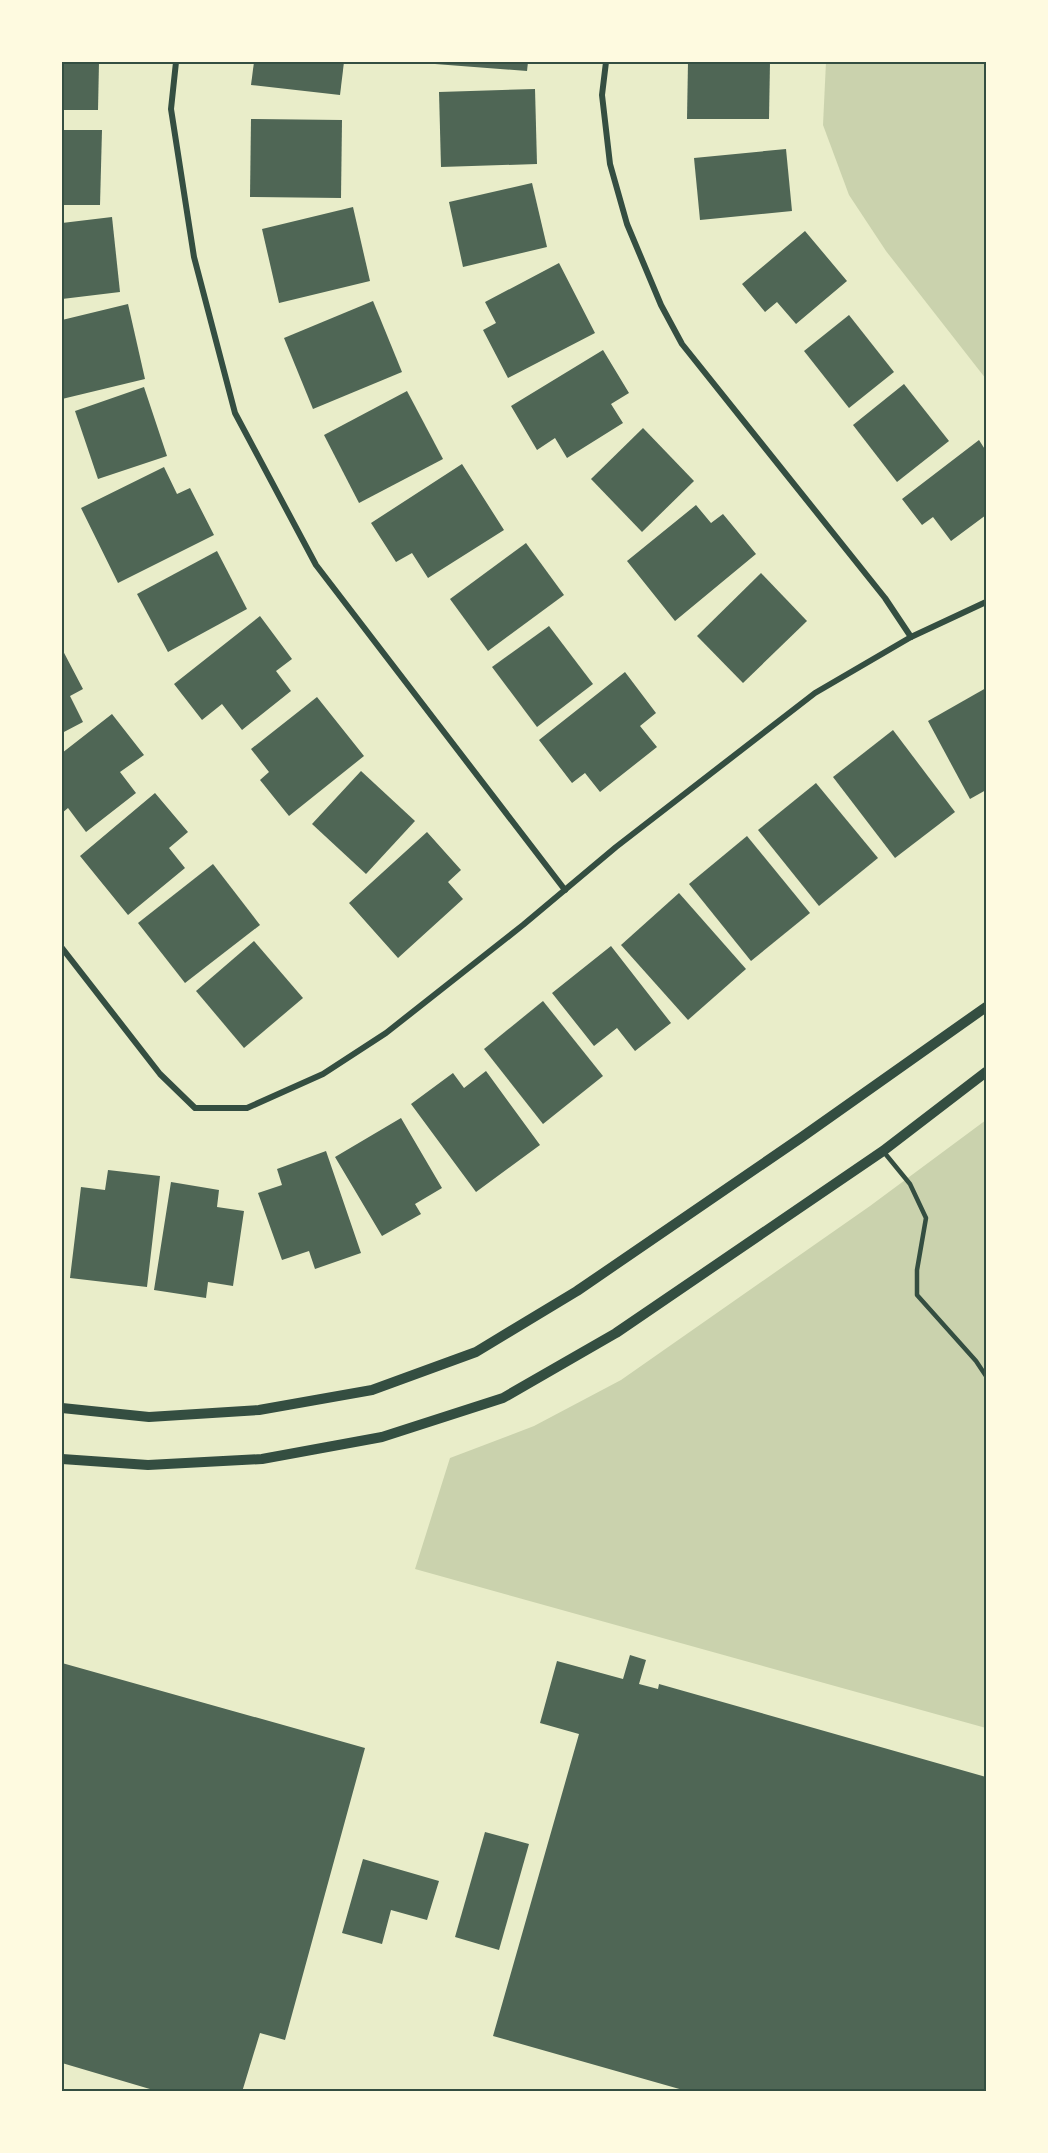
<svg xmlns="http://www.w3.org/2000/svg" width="1048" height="2153" viewBox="0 0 1048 2153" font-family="Merriweather,serif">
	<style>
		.green { fill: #cad2ad }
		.building { fill: #4f6655 }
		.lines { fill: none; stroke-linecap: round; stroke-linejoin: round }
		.service { stroke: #344e41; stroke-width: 4.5 }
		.minor { stroke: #344e41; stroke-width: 6 }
		.tertiary { stroke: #344e41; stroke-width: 10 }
		.neatline { fill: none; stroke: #344e41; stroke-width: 2 }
	</style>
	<rect width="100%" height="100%" fill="#e9edc9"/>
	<g class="green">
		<path d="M826,62H986V379L886,251L849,195L823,125Z"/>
		<path d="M986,1120V1728L415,1569L450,1458L534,1426L621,1380L870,1206Z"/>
	</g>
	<g class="building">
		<path d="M62,62H99L98,110H62Z"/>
		<path d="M254,62H344L340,95L251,85Z"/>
		<path d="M436,62H528L527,71L435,64Z"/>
		<path d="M688,62H770L769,119H687Z"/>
		<path d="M535,89L537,164L441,167L439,92Z"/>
		<path d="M251,119L342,120L341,198L250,197Z"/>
		<path d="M62,130H102L100,205H62Z"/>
		<path d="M786,149L792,211L700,220L694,158Z"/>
		<path d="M532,183L547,247L463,267L449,202Z"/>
		<path d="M353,207L370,281L279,303L262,229Z"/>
		<path d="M112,217L120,292L62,299V223Z"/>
		<path d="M805,231L847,281L796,324L777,302L765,312L742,284Z"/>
		<path d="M559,263L595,333L508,378L483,330L496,323L485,302Z"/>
		<path d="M373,301L402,372L313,409L284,338Z"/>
		<path d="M128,304L145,379L62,399V320Z"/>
		<path d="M849,315L894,372L849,408L804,351Z"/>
		<path d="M603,350L629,393L611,404L623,423L567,458L555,438L537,450L511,406Z"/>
		<path d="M904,384L949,441L897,482L853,425Z"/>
		<path d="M144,387L167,456L98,479L75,411Z"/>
		<path d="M407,391L443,459L359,503L324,435Z"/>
		<path d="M643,428L694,481L642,532L591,479Z"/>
		<path d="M979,440L986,451V515L951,541L933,517L922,525L902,499Z"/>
		<path d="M462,464L504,530L428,578L412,553L396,562L371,523Z"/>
		<path d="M164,467L177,494L190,488L214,535L118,583L81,508Z"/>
		<path d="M696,505L711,523L723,514L756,554L675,621L627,561Z"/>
		<path d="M526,543L564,595L488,651L450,599Z"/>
		<path d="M217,551L247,609L168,652L137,594Z"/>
		<path d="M761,573L807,621L743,683L697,636Z"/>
		<path d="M260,616L292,659L276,671L291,691L242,730L222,704L202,720L174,684Z"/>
		<path d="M549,626L593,684L537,727L492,667Z"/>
		<path d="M62,649L83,689L70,696L83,722L62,733Z"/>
		<path d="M625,672L656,713L640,726L657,747L600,792L585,773L572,783L539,740Z"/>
		<path d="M986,688V790L970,799L928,721Z"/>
		<path d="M317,697L364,756L289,816L260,780L269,772L251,749Z"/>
		<path d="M112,714L144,755L120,772L136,793L86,832L68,808L62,813V753Z"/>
		<path d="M893,730L955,812L895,858L833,777Z"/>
		<path d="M361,771L415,821L366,874L312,824Z"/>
		<path d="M816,783L878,858L819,906L758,830Z"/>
		<path d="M155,793L188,832L169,848L185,868L128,915L80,856Z"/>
		<path d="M427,832L461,870L448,882L463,899L398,958L349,903Z"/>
		<path d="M747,836L810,913L751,961L689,884Z"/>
		<path d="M213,864L260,925L185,983L138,923Z"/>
		<path d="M679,893L746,969L688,1020L621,945Z"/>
		<path d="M254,941L303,998L244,1048L196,991Z"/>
		<path d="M611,946L671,1023L635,1051L617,1028L594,1046L552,993Z"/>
		<path d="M543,1001L603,1076L543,1124L484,1049Z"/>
		<path d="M486,1071L540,1145L476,1192L411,1104L453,1073L464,1088Z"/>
		<path d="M401,1118L442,1188L415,1204L421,1214L382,1236L335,1157Z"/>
		<path d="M326,1151L361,1253L315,1269L309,1251L282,1260L258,1193L282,1185L277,1169Z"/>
		<path d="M108,1170L160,1176L147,1287L70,1278L81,1187L105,1190Z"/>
		<path d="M171,1182L219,1190L217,1207L244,1211L233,1286L208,1282L206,1298L154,1290Z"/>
		<path d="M630,1655L646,1660L639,1684L658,1689L659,1684L986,1777V2092H690L493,2036L579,1734L540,1723L557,1661L623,1679Z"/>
		<path d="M62,1663L365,1748L285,2040L260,2033L242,2092H160L62,2063Z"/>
		<path d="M485,1832L529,1844L499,1950L455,1937Z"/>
		<path d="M363,1859L439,1881L427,1920L391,1910L382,1944L342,1933Z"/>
	</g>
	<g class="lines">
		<path class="service" d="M883,1151L910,1184L926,1218L917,1270V1295L976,1361L986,1376"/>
		<g class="minor">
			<path d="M176,62L171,109L194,257L235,413L316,565L565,890"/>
			<path d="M606,62L602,95L610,164L627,224L661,305L682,344L885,598L911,637"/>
			<path d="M62,948L160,1074L195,1108H247L323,1074L386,1033L523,925L616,847L815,693L911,637L986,602"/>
		</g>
		<g class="tertiary">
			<path d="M62,1408L149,1417L259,1410L372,1390L476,1352L577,1291L802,1137L986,1007"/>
			<path d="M62,1459L148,1465L262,1459L382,1437L503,1398L616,1333L883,1151L986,1072"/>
		</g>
	</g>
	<rect width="1048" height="2153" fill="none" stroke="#fefae0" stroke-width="126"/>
	<rect x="63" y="63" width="922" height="2027" class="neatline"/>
</svg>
